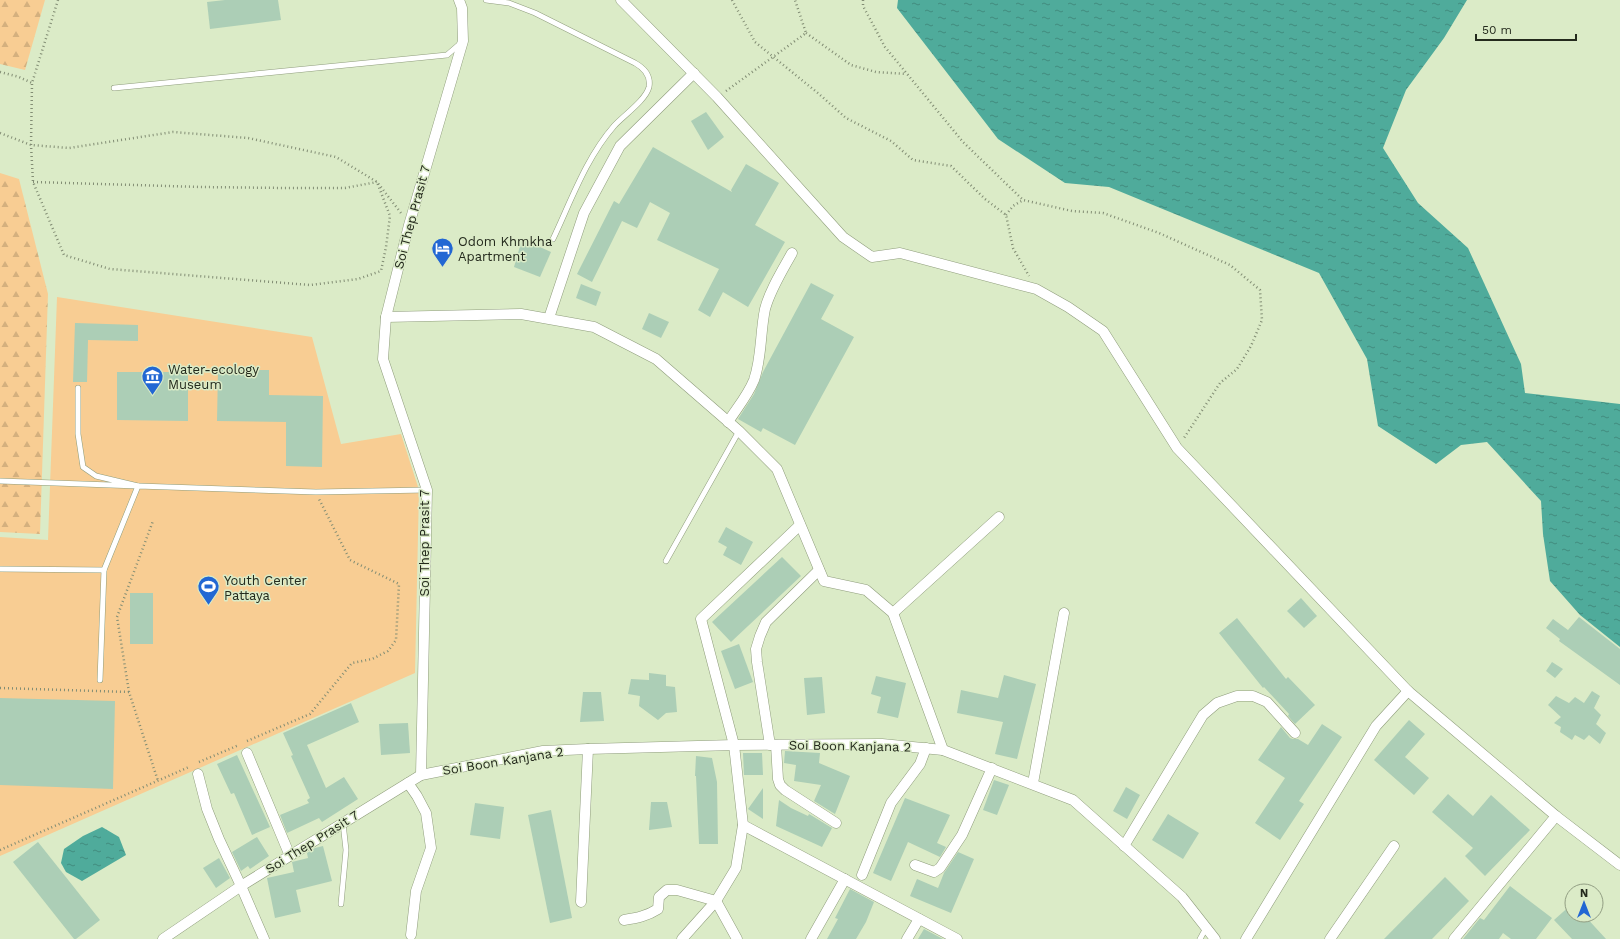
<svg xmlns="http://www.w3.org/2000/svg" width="1620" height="939" viewBox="0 0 1620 939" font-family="'Work Sans',sans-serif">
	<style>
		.forest { fill: url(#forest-firs) }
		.park { fill: #f8cd93 }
		.water { fill: url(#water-ripples) }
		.building { fill: #acceb6 }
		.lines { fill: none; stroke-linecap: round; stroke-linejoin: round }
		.lane-casing { stroke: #8f9d7c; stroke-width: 6 }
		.street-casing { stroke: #8f9d7c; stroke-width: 11 }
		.path { stroke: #828d74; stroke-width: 2.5; stroke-dasharray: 1 3; stroke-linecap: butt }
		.lane { stroke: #fff; stroke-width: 5 }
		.street { stroke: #fff; stroke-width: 10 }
		.labels { text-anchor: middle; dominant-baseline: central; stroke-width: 3; stroke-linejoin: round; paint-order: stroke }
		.street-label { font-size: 13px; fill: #242a1d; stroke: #dbebc7 }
		.poi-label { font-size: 13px; fill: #242a1d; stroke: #dbebc7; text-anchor: start }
	</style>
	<defs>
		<pattern id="forest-firs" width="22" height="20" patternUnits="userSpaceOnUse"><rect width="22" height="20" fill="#f8cd93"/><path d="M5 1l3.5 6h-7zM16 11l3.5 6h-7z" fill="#d4b07e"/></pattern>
		<pattern id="water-ripples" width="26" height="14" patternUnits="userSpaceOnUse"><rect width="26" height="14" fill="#4fab9b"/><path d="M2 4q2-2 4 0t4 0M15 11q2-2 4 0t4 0" fill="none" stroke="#418b7e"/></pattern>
	</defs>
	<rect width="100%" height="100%" fill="#dbebc7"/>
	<g class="forest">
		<path d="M0,0H45L25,70L0,64Z"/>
		<path d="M0,173L19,179L48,294L40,534L0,532Z"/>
	</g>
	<path class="park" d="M57,297L312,337L341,444L401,434L419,490L415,673L0,856V537L48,540Z"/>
	<g class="water">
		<path d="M898,0H1467L1444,38L1406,90L1383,148L1418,203L1468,248L1521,364L1525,393L1620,404V647L1580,615L1550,581L1543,534L1541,501L1487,442L1461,445L1436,464L1378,426L1367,359L1319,273L1109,187L1065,183L998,139L897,8Z"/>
		<path d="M102,827L119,837L126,855L82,881L66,872L61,863L64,849L83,836Z"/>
	</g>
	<g class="building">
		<path d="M225,0H278L281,20L210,29L207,2Z"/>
		<path d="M706,112L724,137L708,150L691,121Z"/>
		<path d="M653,147L732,192L731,190L746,164L779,183L755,225L785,242L748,307L723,292L710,317L698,310L719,269L657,240L670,213L650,202L637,228L622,221L592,282L577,274L614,201L619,204Z"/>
		<path d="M522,239L551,252L540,277L514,267Z"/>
		<path d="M811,283L834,295L821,319L854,337L795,445L763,428L761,432L738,419L754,394L763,372Z"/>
		<path d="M581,284L601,292L596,306L576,298Z"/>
		<path d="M649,313L669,322L661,338L642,329Z"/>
		<path d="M75,323L138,325V341L88,340L87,382H73Z"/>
		<path d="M218,370H269V395L323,396L322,467L286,466V422L217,421Z"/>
		<path d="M117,372H188V421L117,420Z"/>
		<path d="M726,527L753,542L741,565L723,555L727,547L718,542Z"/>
		<path d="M782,557L801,576L731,642L712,622Z"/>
		<rect x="130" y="593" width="23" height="51"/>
		<path d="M1301,598L1317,616L1304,628L1287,611Z"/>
		<path d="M1579,617L1620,649V685L1559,641L1560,639L1546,628L1553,619L1568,630Z"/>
		<path d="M1237,618L1286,679L1288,677L1315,705L1295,724L1288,716L1289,714L1264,687L1263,688L1219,633Z"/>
		<path d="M739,644L753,682L735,689L721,651Z"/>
		<path d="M1552,662L1563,669L1555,678L1546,671Z"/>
		<path d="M649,673L666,675V686L675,687L677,712L666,713L658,720L639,706L640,696L628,694L631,679L649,680Z"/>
		<path d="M1004,675L1036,684L1017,759L995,754L1003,722L957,713L961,690L998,698Z"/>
		<path d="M876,676L906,683L898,718L877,713L881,697L871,694Z"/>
		<path d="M822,677L825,713L807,715L804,678Z"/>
		<path d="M1592,691L1600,696L1594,708L1601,715L1596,724L1606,733L1600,744L1589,735L1584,740L1575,735L1572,740L1560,732L1561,727L1554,723L1561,717L1548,705L1556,696L1569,703L1575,697L1584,703Z"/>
		<path d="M583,692H601L604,721L580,722Z"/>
		<path d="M0,698L115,701L113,789L0,785Z"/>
		<path d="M351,703L359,722L307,745L326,788L344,777L358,799L322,822L319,818L287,833L280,815L309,803L307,800L310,798L291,756L293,755L283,733Z"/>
		<path d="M1409,720L1425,734L1405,757L1429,778L1414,795L1374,760Z"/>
		<path d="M408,723L410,753L381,755L379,724Z"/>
		<path d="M1322,724L1342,737L1299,801L1304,804L1280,840L1255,823L1285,778L1258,760L1281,727L1290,738L1293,739H1298L1308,745Z"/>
		<path d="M785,751L820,753L819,763L850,776L835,814L814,801L821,785L794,781L796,765L784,763Z"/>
		<path d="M743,753H762L763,775H744Z"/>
		<path d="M237,755L270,827L252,835L234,793L231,794L217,764Z"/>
		<path d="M696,756L712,758L717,782L718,844H699L696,776H695Z"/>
		<path d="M994,780L1009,785L997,815L983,810Z"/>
		<path d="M1126,787L1140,795L1127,819L1113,811Z"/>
		<path d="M763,788V819L748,809Z"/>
		<path d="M1448,794L1473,816L1491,795L1530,830L1485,876L1465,856L1473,848L1432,812Z"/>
		<path d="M905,798L950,815L937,843L946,847L940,857L908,842L891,881L873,873Z"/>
		<path d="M779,800L791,808L808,816L809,814L832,828L822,847L776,826Z"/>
		<path d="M651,802H667L672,827L649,830Z"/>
		<path d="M475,803L504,807L500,839L470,835Z"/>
		<path d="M551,810L572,918L550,923L528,815Z"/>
		<path d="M1168,814L1199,833L1183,859L1152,840Z"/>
		<path d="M257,837L269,856L250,869L248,866L241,871L232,852Z"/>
		<path d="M38,842L100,920L76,939H74L13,862Z"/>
		<path d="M323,846L332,881L296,890L301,912L275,918L267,878L294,872L292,862L308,858L307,853L315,848Z"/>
		<path d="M958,852L974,859L951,913L910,896L917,879L938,888L944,873Z"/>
		<path d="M219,858L230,878L216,888L203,868Z"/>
		<path d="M1445,877L1469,901L1432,939H1384Z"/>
		<path d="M1510,886L1552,918L1536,939H1511L1503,933L1499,939H1463L1480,918L1484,920Z"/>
		<path d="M850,889L874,902L866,922L856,939H827L838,919L835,918Z"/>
		<path d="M1572,904V915H1584L1606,939H1572L1554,920Z"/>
		<path d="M924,929L943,939H918Z"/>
	</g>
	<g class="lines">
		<defs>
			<g id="lane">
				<path d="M486,0L509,3L535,13L635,63C644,68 651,76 649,87C646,100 623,116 614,126C586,158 571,201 553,239"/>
				<path d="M114,88L447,55L461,43"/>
				<path d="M0,481L138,486L96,476L83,467L78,434V388"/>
				<path d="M666,561L739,431"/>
				<path d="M0,569L104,570L138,486L316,492L427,490"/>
				<path d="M100,680L104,570"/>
				<path d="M341,904L346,850L343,823"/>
				<path d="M1200,939L1206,928"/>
			</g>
			<g id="street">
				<path d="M621,0L717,97L843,237L872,257L900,253L1036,289L1068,307L1103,331L1177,448L1408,691L1556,816L1620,865"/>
				<path d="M386,317L521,314L594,327L656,359L739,431L777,469L824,581L866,590L893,613L943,750"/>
				<path d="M549,318L584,213L620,146L694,73"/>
				<path d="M728,422C737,408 748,395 754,380C762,357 760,333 765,309C770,290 782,271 792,253"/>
				<path d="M893,613L999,517"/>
				<path d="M770,745L757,662L756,649L760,636L766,622L819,570"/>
				<path d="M776,745L778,779L780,785L785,790L836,823"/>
				<path d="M247,753L290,856"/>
				<path d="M198,774L207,809L219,839L241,886L264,939"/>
				<path d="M421,775L427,490L383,359L386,317L409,225L463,41L462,8L459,0"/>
				<path d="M408,783L417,796L426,813L431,848L416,891L411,935"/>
				<path d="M1033,783L1064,613"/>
				<path d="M743,825L957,939"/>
				<path d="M1124,846L1203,715L1217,703L1237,696H1253L1267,702L1295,733"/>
				<path d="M915,865L934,872L940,868L962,835L992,768"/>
				<path d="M862,875L891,803L920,764L926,748"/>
				<path d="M581,902L588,749"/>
				<path d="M624,920C637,918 647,916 658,909L659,897L667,890H677L716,901L737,939"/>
				<path d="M163,939L241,886L421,775L543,751L588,749L734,745L882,744L943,750L1073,800L1182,897L1215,939"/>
				<path d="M682,939L716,901L736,868L743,825L734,745L701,619L800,525"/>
				<path d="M811,939L845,879"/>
				<path d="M907,939L919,919"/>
				<path d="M1246,939L1376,726L1408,691"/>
				<path d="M1330,939L1394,846"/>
				<path d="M1454,939L1556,816"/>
			</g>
		</defs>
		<use href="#lane" class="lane-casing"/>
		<use href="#street" class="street-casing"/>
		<g class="path">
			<path d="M58,0L32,83L31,145L33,182L64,255L110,269L310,285L358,279L381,271L386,247L390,216L377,182"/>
			<path d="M732,0L755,42L819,94L846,118L891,141L913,160L951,166L985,199L1006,215L1013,248L1029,276"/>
			<path d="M863,0V6L885,47L963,142L1023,200L1072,211L1103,213L1159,233L1230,265L1260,290L1262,320L1251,346L1237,369L1220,383L1184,438"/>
			<path d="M806,33L851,65L876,72L906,74"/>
			<path d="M0,72L19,77L32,83"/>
			<path d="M726,91L806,33L795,0"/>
			<path d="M0,133L31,145L69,148L173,132L248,138L336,157L377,182L401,213"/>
			<path d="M33,182L202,187L285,188H345L377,182"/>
			<path d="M1006,215L1013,206L1023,200"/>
			<path d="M0,688L129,692L158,781"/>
			<path d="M129,692L117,617L153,521"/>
			<path d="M247,741L310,714L352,663L372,659L388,651L396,640L399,584L350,560L319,499"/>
			<path d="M199,762L239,745"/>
			<path d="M0,850L189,767"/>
		</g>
		<use href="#lane" class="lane"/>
		<use href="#street" class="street"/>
	</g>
	<defs>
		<symbol id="hotel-pin" viewBox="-11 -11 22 30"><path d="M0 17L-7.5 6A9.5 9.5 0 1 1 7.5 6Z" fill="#2267d3" stroke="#dbebc7"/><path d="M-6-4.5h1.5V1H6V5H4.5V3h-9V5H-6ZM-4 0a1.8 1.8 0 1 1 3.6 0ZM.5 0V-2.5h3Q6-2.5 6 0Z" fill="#fff"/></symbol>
		<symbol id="museum-pin" viewBox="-11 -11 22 30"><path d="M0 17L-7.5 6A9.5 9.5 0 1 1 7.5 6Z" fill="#2267d3" stroke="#dbebc7"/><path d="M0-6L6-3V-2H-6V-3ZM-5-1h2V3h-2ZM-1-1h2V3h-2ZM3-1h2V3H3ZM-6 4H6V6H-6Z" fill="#fff"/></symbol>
		<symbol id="stadium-pin" viewBox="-11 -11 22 30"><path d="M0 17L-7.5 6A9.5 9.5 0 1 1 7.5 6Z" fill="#2267d3" stroke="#dbebc7"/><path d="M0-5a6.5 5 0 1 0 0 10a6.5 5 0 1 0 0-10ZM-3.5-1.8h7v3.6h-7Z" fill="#fff"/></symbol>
	</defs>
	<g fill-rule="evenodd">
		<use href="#hotel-pin" x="430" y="236" width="25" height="34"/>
		<use href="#museum-pin" x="140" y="364" width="25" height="34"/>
		<use href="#stadium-pin" x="196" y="574" width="25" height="34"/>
	</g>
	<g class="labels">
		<g class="street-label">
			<text transform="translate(412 217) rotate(-75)">Soi Thep Prasit 7</text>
			<text transform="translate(424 543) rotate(-90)">Soi Thep Prasit 7</text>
			<text transform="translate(850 746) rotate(1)">Soi Boon Kanjana 2</text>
			<text transform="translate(503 761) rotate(-9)">Soi Boon Kanjana 2</text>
			<text transform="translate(312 842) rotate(-32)">Soi Thep Prasit 7</text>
		</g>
		<g class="poi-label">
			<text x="458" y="241">Odom Khmkha<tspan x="458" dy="15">Apartment</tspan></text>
			<text x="168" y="369">Water-ecology<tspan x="168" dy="15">Museum</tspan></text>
			<text x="224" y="580">Youth Center<tspan x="224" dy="15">Pattaya</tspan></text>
		</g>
	</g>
	<g transform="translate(1584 903)"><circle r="19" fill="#dbebc7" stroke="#929e83"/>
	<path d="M0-3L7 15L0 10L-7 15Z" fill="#2267d3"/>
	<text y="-6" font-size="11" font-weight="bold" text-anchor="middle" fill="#242a1d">N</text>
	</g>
	<path d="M1476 34v6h100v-6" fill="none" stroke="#242a1d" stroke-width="2"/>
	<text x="1482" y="34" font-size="12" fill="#242a1d" stroke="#dbebc7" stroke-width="3" paint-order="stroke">50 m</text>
</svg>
